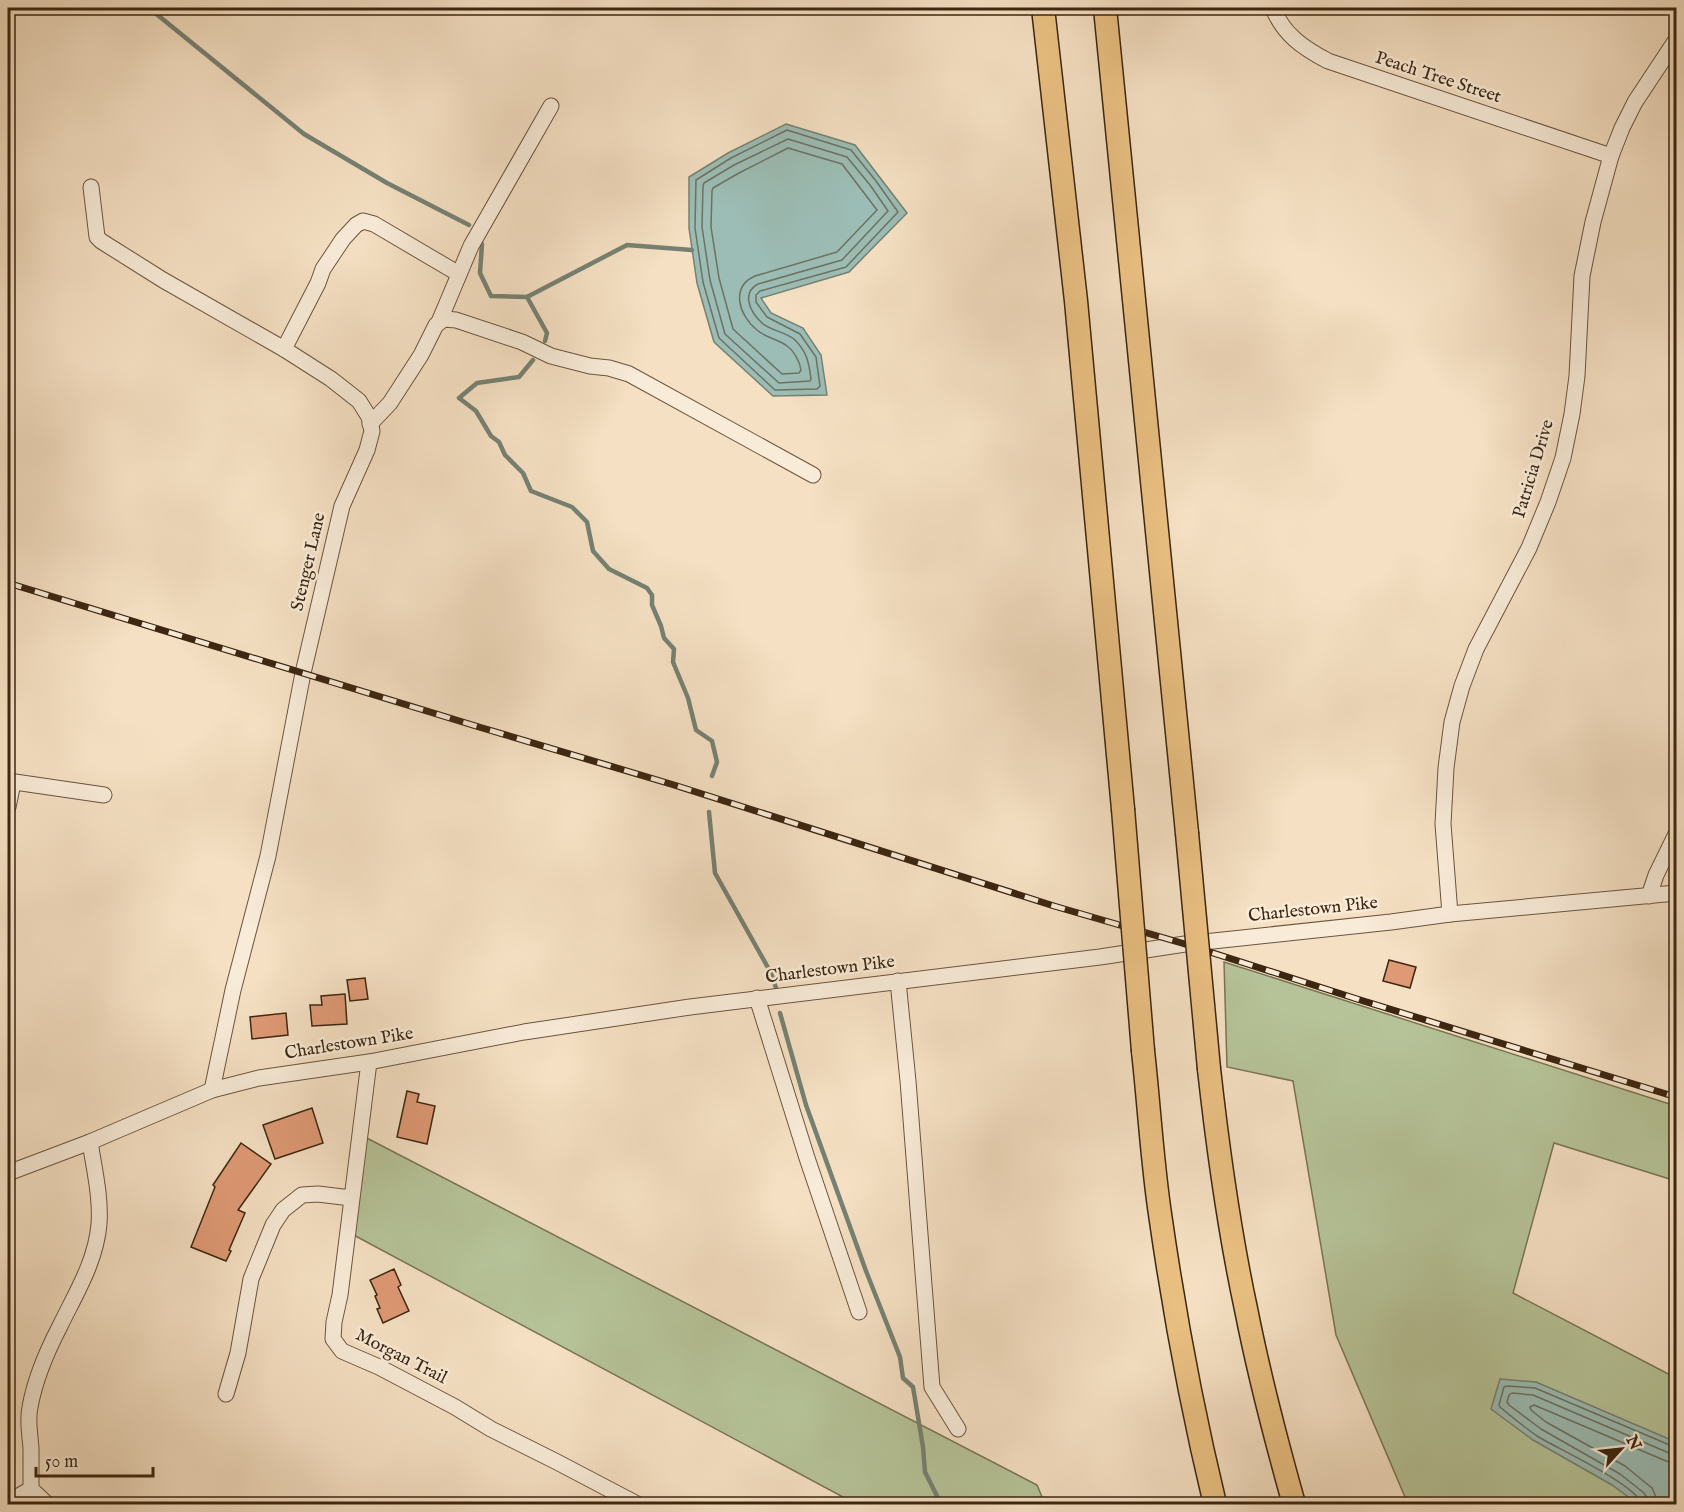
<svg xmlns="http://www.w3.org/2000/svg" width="1684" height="1512" viewBox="0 0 1684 1512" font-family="'IM FELL English',serif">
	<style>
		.green { fill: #b6c398; stroke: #797454; stroke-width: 1.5 }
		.water { fill: #9cbdb5; stroke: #768173; stroke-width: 1.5 }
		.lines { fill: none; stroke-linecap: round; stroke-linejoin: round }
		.shore { stroke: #6c7263; stroke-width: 1.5 }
		.stream { stroke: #768173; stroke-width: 4.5 }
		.building { fill: #df9a75; stroke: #3c2611; stroke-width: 1.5 }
		.minor-casing { stroke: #6a543e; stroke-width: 17 }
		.highway-casing { stroke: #3c2611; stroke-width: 25 }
		.minor { stroke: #f8ebd8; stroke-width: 15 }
		.highway { stroke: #eac082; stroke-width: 22 }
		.rail-casing { stroke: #3c2611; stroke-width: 7 }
		.rail { stroke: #f8ebd8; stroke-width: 4.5; stroke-dasharray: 14; stroke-linecap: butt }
		.highway-bridge-casing { stroke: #3c2611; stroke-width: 25; stroke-linecap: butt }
		.highway-bridge { stroke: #eac082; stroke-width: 22 }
		.labels { text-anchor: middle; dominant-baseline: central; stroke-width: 5; stroke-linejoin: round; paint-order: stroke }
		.street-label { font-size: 18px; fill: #3c2611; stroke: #f8ebd8 }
	</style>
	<rect width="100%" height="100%" fill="#f5e0c3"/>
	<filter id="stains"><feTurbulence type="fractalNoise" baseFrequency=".00333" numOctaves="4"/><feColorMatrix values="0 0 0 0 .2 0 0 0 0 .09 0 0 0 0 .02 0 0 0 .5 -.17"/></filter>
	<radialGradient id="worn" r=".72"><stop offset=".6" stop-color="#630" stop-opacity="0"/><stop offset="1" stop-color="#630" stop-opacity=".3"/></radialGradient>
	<g class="green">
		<path d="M1224,962L1676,1106V1181L1554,1143L1513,1293L1676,1378V1504H1408L1336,1335L1293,1081L1227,1067Z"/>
		<path d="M359,1134L1037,1485L1045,1504H856L348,1232Z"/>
	</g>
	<g class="water">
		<path d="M786,124L855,145L907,213L849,272L761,298L771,313L803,328L821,355L827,395L773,396L714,342L697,283L689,228V177L728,153Z"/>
		<path d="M1500,1379L1536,1382L1676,1442V1504H1638L1612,1485L1533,1440L1491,1409Z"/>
	</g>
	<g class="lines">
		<g class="shore">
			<path d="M787,130L851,150L876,181L898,212L846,267L760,291L756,295V302L767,317L800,334L816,357L820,386L817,389L775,390L719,338L703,282L695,228L696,180L731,158Z"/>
			<path d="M788,139L847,157L870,185L888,211L842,260L758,284C741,293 750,312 762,323C771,331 787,332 795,340C807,352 809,363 811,379L810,381L779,383L725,334L710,280L702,227L703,186L704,183L734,165Z"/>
			<path d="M788,148L842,164L877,210L837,252L755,276C730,287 739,316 757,330C766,338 778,339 787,346C794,351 800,362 801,370L799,373L782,374L733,329L719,278L711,227L712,191L713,188L739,173Z"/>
			<path d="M1641,1504C1639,1486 1556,1448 1537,1436C1524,1427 1512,1417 1500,1407L1499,1405L1504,1387L1507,1386L1535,1388L1672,1446L1676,1447"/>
			<path d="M1648,1504L1647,1498L1644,1493L1620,1474L1541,1429L1509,1405L1507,1402L1509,1395L1512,1393L1533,1395L1669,1453L1676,1454"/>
			<path d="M1657,1504L1656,1497L1652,1488L1625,1466L1546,1422L1531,1410L1530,1407L1534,1405L1666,1461L1676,1463"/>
		</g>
		<g class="stream">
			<path d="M149,8L304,134L387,183L469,225"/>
			<path d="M482,244L480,273L491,296L527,297L547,333L545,341"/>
			<path d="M527,297L627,245L692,250"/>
			<path d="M533,360L519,377L477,383L459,398L476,411L491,436L499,442L505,455L523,473L531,491L572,507L587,522L593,551L609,569L647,588L652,595V605L661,626L664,638L674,649L673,662L688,698L696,730L712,741L717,762L712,776"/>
			<path d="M709,812L715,873L771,973L776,988"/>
			<path d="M780,1013L806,1105L866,1271L900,1357L903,1378L913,1387L923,1447L925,1472L938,1498V1504"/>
		</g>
	</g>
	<g class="building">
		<path d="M1389,960L1416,967L1410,988L1383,981Z"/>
		<path d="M365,978L368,999L350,1001L347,980Z"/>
		<path d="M345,994L347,1024L312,1026L310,1005H322L321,996Z"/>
		<path d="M286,1013L288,1035L252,1039L250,1017Z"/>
		<path d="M407,1091L419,1094L417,1102L435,1106L427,1144L397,1137Z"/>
		<path d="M312,1108L323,1143L275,1159L263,1125Z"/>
		<path d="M241,1143L271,1164L238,1210L245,1213L229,1250L231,1251L226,1261L191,1247L215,1187L213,1185Z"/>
		<path d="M394,1269L401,1285L398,1287L409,1311L383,1323L377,1309L380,1308L375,1296L377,1295L370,1280Z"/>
	</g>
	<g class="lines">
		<defs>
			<g id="minor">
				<path d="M1273,8C1283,34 1303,48 1328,61L1611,156"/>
				<path d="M91,187L97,237L101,241L163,280L284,349L331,379L359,401L369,417L372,431L367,450L342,506L303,673L268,856L233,990L212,1090"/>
				<path d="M439,322L471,246L551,106"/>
				<path d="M284,349L318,283L323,269L343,239L356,225L363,221L374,224L459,274"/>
				<path d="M370,424L390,403L421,355L436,325L444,319L456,320L522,342L551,356L590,366L609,368L629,374L813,475"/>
				<path d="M8,781L104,795"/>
				<path d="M8,807L13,783"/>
				<path d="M1649,896L1656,875L1676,834"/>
				<path d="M1450,914L1443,824L1446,768L1452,722L1462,686L1476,649L1529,548L1548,502L1563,458L1572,414L1577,376L1582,276L1593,222L1611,156L1622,128L1635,102L1676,40"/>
				<path d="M898,981L908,1081L932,1387L958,1429"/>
				<path d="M757,998L807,1158L859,1312"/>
				<path d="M369,1062L340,1295L334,1322L333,1339L342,1351L379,1367L455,1407L491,1429L557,1462L637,1504"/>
				<path d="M8,1173L90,1142L212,1090L259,1078L369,1062L524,1032L690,1007L1100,957L1185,944L1391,922L1450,914L1676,893"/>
				<path d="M226,1394L238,1353L251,1279L273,1225L283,1210L302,1195L318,1194L351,1198"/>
				<path d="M8,1502L31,1489"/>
				<path d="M47,1504L31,1489C31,1476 31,1462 31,1448C30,1434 27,1421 30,1407C35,1379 47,1351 60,1326C76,1293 96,1261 99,1224C101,1197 94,1168 90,1142"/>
			</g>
			<g id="highway">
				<path d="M1043,8L1076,301L1123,809"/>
				<path d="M1105,8L1187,833"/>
				<path d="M1143,1051C1149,1105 1152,1160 1160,1214C1174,1312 1192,1409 1215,1504"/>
				<path d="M1209,1069C1218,1150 1229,1230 1246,1309C1259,1375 1276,1440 1294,1504"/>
			</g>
		</defs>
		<use href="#minor" class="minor-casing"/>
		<use href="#highway" class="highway-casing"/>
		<use href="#minor" class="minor"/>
		<use href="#highway" class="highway"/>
		<defs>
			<path id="rail" d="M8,583L479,727L674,785L1054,906L1185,944L1357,999L1676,1097"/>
		</defs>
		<use href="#rail" class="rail-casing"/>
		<use href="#rail" class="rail"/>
		<defs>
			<g id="highway-bridge">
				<path d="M1123,809L1143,1051"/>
				<path d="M1187,833L1209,1069"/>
			</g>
		</defs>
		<use href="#highway-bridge" class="highway-bridge-casing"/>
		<use href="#highway-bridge" class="highway-bridge"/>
	</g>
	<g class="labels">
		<g class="street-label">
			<text transform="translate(1438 78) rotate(18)">Peach Tree Street</text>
			<text transform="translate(1534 469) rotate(-73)">Patricia Drive</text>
			<text transform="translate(309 562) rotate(-77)">Stenger Lane</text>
			<text transform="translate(1313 910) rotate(-6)">Charlestown Pike</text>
			<text transform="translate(830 970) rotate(-7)">Charlestown Pike</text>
			<text transform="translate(349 1044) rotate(-9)">Charlestown Pike</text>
			<text transform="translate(401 1357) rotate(27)">Morgan Trail</text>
		</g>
	</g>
	<rect width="1684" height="1512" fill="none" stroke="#f5e0c3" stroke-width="30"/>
	<rect x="9" y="9" width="1666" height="1494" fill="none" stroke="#3c2611" stroke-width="3"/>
	<rect x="15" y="15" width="1654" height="1482" fill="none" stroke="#3c2611" stroke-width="1.5"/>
	<g transform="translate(1621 1449) rotate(63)" stroke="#f8ebd8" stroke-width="4.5" paint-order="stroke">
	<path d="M0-4.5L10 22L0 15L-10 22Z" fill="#3c2611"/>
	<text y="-9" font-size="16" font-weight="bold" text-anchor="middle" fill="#3c2611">N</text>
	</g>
	<path d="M36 1467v9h117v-9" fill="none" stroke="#3c2611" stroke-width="3"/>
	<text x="45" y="1467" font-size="18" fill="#3c2611" stroke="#f8ebd8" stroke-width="4.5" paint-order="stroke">50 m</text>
	<rect width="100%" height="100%" filter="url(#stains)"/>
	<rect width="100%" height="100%" fill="url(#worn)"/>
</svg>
